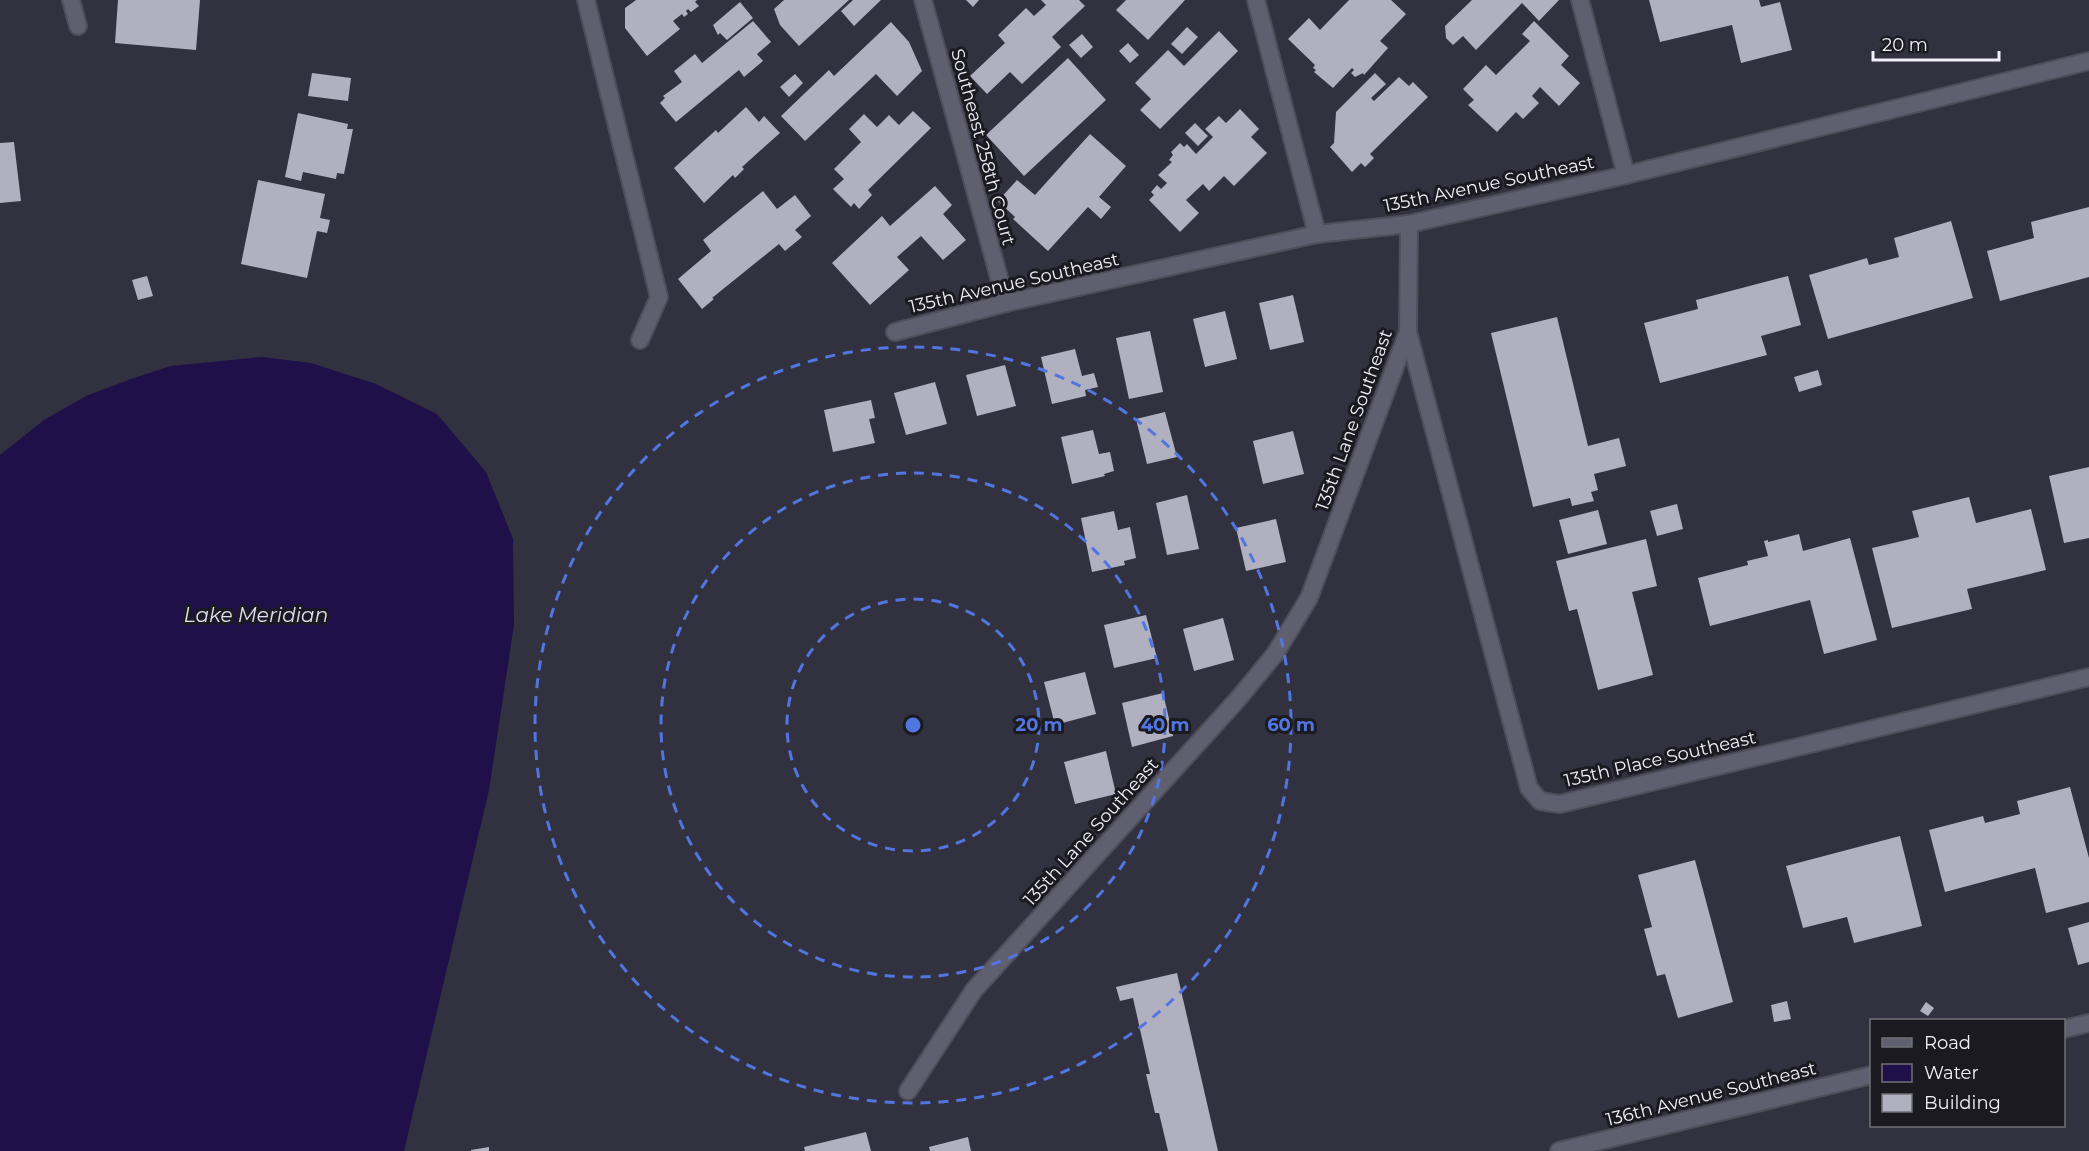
<svg xmlns="http://www.w3.org/2000/svg" width="2089" height="1151" viewBox="0 0 2089 1151" font-family="Montserrat,sans-serif">
	<style>
		.water { fill: #1f1049 }
		.building { fill: #b1b0c1 }
		.lines { fill: none; stroke-linecap: round; stroke-linejoin: round }
		.minor-casing { stroke: #4e4d59; stroke-width: 20 }
		.minor { stroke: #605f6f; stroke-width: 16 }
		.ring { fill: none; stroke: #5276e0; stroke-width: 3; stroke-dasharray: 10 8 }
		.labels { text-anchor: middle; dominant-baseline: central; stroke-width: 6; stroke-linejoin: round; paint-order: stroke }
		.street-label { font-size: 18px; fill: #f1f0fa; stroke: #1a1a20 }
		.water-label { font-size: 20px; font-style: italic; fill: #e0dff2; stroke: #1a1a20 }
		.centre { fill: #5276e0; stroke: #1a1a20; stroke-width: 3 }
		.ring-label { font-size: 18px; text-anchor: middle; font-weight: bold; fill: #5276e0; stroke: #1a1a20; stroke-width: 6; stroke-linejoin: round; paint-order: stroke }
	</style>
	<rect width="100%" height="100%" fill="#32313f"/>
	<path class="water" d="M262,357L311,363L376,384L437,414L486,472L513,539L514,625L489,790L404,1151H0V455L44,420L86,396L131,379L171,366Z"/>
	<g class="building">
		<path d="M118,0H200L196,50L115,43Z"/>
		<path d="M636,0H697L695,2L699,6L691,12L688,9L686,11L688,14L684,17L682,14L673,21L680,29L647,56L625,28V8Z"/>
		<path d="M784,0H849L799,46L780,25L774,9Z"/>
		<path d="M853,0H881L854,26L841,11Z"/>
		<path d="M966,0H979L973,7Z"/>
		<path d="M1041,0H1079L1085,6L1052,37L1061,47L1022,84L1010,72L987,94L970,76L1005,43L998,35L1026,8L1034,16L1046,5Z"/>
		<path d="M1126,0H1185L1148,40L1116,10Z"/>
		<path d="M1349,0H1391L1406,14L1380,41L1388,48L1364,75L1363,73L1355,77L1351,73L1354,70L1352,68L1333,88L1314,72L1316,70L1313,68L1315,65L1288,39L1309,18L1320,30Z"/>
		<path d="M1472,0H1559L1539,21L1522,3L1476,50L1463,36L1453,45L1446,38L1445,26Z"/>
		<path d="M1649,0H1759L1761,7L1780,2L1792,50L1741,63L1732,25L1660,42Z"/>
		<path d="M740,2L753,18L727,40L720,33L718,35L713,25Z"/>
		<path d="M753,21L771,42L757,54L763,61L744,77L739,70L676,122L660,103L665,98L663,96L682,82L674,71L695,54L702,63Z"/>
		<path d="M1534,21L1569,56L1561,65L1580,83L1559,106L1540,87L1532,96L1539,103L1523,119L1516,112L1497,132L1468,105L1474,100L1463,89L1486,65L1496,75L1530,41L1522,34Z"/>
		<path d="M891,22L909,42L922,71L897,96L876,74L805,141L781,116L829,70L834,76Z"/>
		<path d="M1187,27L1198,37L1182,54L1171,44Z"/>
		<path d="M1219,31L1238,51L1160,129L1140,110L1151,99L1135,83L1168,50L1184,66Z"/>
		<path d="M1082,34L1093,47L1081,58L1069,45Z"/>
		<path d="M1128,43L1139,55L1130,63L1119,51Z"/>
		<path d="M1068,58L1106,100L1024,176L986,135Z"/>
		<path d="M312,73L351,78L348,101L308,96Z"/>
		<path d="M1375,73L1386,84L1371,98L1374,101L1399,77L1409,86L1413,82L1428,97L1370,154L1374,158L1365,167L1361,163L1352,172L1330,147L1334,143L1336,112Z"/>
		<path d="M795,74L803,83L789,97L780,87Z"/>
		<path d="M746,107L759,122L764,116L780,133L742,167L744,169L735,178L733,175L704,203L674,168L716,130L718,133Z"/>
		<path d="M1240,109L1259,129L1251,137L1267,153L1234,186L1224,176L1209,191L1203,184L1186,200L1199,213L1180,232L1149,200L1154,195L1151,192L1157,185L1161,189L1167,183L1158,175L1172,162L1169,160L1173,155L1171,152L1180,143L1184,147L1187,144L1196,154L1213,137L1205,129L1219,116L1226,123Z"/>
		<path d="M913,111L931,128L868,190L872,195L859,209L854,203L851,207L833,189L844,179L834,169L861,142L849,129L864,114L877,127L889,115L899,125Z"/>
		<path d="M298,113L348,124L347,129H353L344,174L337,173L336,179L303,172L301,181L285,177Z"/>
		<path d="M1195,123L1208,136L1198,146L1185,133Z"/>
		<path d="M1090,134L1126,166L1099,197L1111,207L1101,219L1088,207L1048,251L1013,219L1015,217L998,201L1017,180L1035,195Z"/>
		<path d="M14,142L21,201L0,203V143Z"/>
		<path d="M258,180L325,194L320,218L330,220L327,233L317,231L307,278L241,264Z"/>
		<path d="M935,186L952,205L943,214L966,240L943,260L921,236L897,257L909,270L870,305L832,263L882,216L890,226Z"/>
		<path d="M763,191L777,209L795,195L811,216L795,230L802,237L785,251L779,244L712,298L714,299L702,309L678,279L711,251L703,240Z"/>
		<path d="M2089,207V277L2000,301L1987,251L2034,238L2031,222Z"/>
		<path d="M1951,221L1973,298L1828,339L1809,275L1867,258L1869,265L1899,257L1894,238Z"/>
		<path d="M147,276L153,296L138,300L132,280Z"/>
		<path d="M1788,276L1801,325L1761,336L1767,355L1660,383L1644,323L1698,309L1696,300Z"/>
		<path d="M1293,295L1304,342L1270,350L1259,303Z"/>
		<path d="M1225,311L1237,359L1205,367L1193,319Z"/>
		<path d="M1557,317L1588,446L1619,438L1626,466L1594,474L1598,490L1591,492L1594,501L1572,506L1570,498L1533,507L1491,333Z"/>
		<path d="M1150,331L1163,392L1129,399L1116,338Z"/>
		<path d="M1075,349L1082,376L1094,373L1098,387L1085,390L1086,396L1052,404L1041,357Z"/>
		<path d="M1005,365L1016,406L977,416L966,375Z"/>
		<path d="M1818,370L1822,385L1799,392L1794,377Z"/>
		<path d="M935,382L947,424L906,435L894,393Z"/>
		<path d="M871,400L875,418L869,419L875,443L833,452L824,410Z"/>
		<path d="M1165,412L1177,457L1147,464L1136,419Z"/>
		<path d="M1093,430L1099,454L1110,452L1114,471L1104,474L1105,476L1072,484L1061,437Z"/>
		<path d="M1293,431L1304,474L1263,484L1253,441Z"/>
		<path d="M2089,467V538L2064,543L2049,476Z"/>
		<path d="M1187,495L1199,549L1167,555L1156,503Z"/>
		<path d="M1969,497L1976,523L2031,509L2046,570L1967,589L1972,609L1892,628L1872,548L1919,537L1912,511Z"/>
		<path d="M1677,504L1683,529L1657,536L1650,511Z"/>
		<path d="M1598,510L1607,544L1568,554L1559,520Z"/>
		<path d="M1114,511L1118,530L1130,527L1136,558L1124,561L1125,565L1092,572L1081,518Z"/>
		<path d="M1276,519L1286,562L1246,571L1236,528Z"/>
		<path d="M1799,534L1803,551L1850,538L1877,640L1824,654L1810,600L1710,626L1698,578L1748,565L1747,561L1768,556L1764,541L1768,540V542Z"/>
		<path d="M1646,539L1657,586L1632,592L1653,675L1598,690L1577,609L1569,611L1556,561Z"/>
		<path d="M1146,615L1157,658L1114,668L1104,625Z"/>
		<path d="M1223,618L1234,660L1194,671L1183,629Z"/>
		<path d="M1085,672L1096,714L1055,725L1044,682Z"/>
		<path d="M1163,693L1173,736L1132,747L1122,703Z"/>
		<path d="M1106,751L1116,794L1075,804L1064,762Z"/>
		<path d="M2070,787L2089,858V902L2046,913L2035,868L1945,892L1929,830L1983,816L1985,823L2020,814L2017,801Z"/>
		<path d="M1900,836L1922,926L1854,943L1847,917L1803,928L1786,866Z"/>
		<path d="M1695,860L1733,1002L1678,1018L1665,974L1657,976L1644,929L1652,927L1638,875Z"/>
		<path d="M2089,922V962L2078,965L2068,928Z"/>
		<path d="M1177,973L1218,1151H1168L1159,1113H1155L1146,1074H1150L1133,998L1120,1001L1116,987Z"/>
		<path d="M1787,1001L1791,1019L1774,1022L1771,1005Z"/>
		<path d="M1926,1002L1934,1008L1928,1016L1920,1011Z"/>
		<path d="M866,1132L871,1151H805L804,1147Z"/>
		<path d="M968,1137L971,1151H930L929,1147Z"/>
		<path d="M489,1147V1151H471V1150Z"/>
	</g>
	<g class="lines">
		<defs>
			<g id="minor">
				<path d="M71,0L78,26"/>
				<path d="M586,0L659,297L640,340"/>
				<path d="M923,0L1006,303"/>
				<path d="M1256,0L1317,234"/>
				<path d="M1580,0L1626,175"/>
				<path d="M895,332L1006,303L1317,234L1409,224L1626,175L2089,61"/>
				<path d="M1408,332L1529,788L1540,801L1560,804L2089,677"/>
				<path d="M2064,1029L2089,1023"/>
				<path d="M908,1091L974,990L1238,699L1275,654L1309,598L1408,332L1409,224"/>
				<path d="M1559,1151L1872,1075"/>
			</g>
		</defs>
		<use href="#minor" class="minor-casing"/>
		<use href="#minor" class="minor"/>
	</g>
	<g class="ring">
		<circle cx="913" cy="725" r="126"/>
		<circle cx="913" cy="725" r="252"/>
		<circle cx="913" cy="725" r="378"/>
	</g>
	<g class="labels">
		<g class="street-label">
			<text transform="translate(983 147) rotate(75)">Southeast 258th Court</text>
			<text transform="translate(1489 184) rotate(-12)">135th Avenue Southeast</text>
			<text transform="translate(1014 283) rotate(-13)">135th Avenue Southeast</text>
			<text transform="translate(1354 420) rotate(-70)">135th Lane Southeast</text>
			<text transform="translate(1660 759) rotate(-13)">135th Place Southeast</text>
			<text transform="translate(1091 832) rotate(-48)">135th Lane Southeast</text>
			<text transform="translate(1711 1094) rotate(-14)">136th Avenue Southeast</text>
		</g>
		<g class="water-label">
			<text x="256" y="615">Lake Meridian</text>
		</g>
	</g>
	<circle cx="913" cy="725" r="9" class="centre"/>
	<g class="ring-label">
		<text x="1039" y="731">20 m</text>
		<text x="1165" y="731">40 m</text>
		<text x="1291" y="731">60 m</text>
	</g>
	<rect x="1870" y="1019" width="195" height="108" fill="#1a1a20" stroke="#707077" stroke-width="1.5"/>
	<rect x="1882" y="1038" width="30" height="9" fill="#605f6f" stroke="#707077" stroke-width="1.5"/>
	<text x="1924" y="1049" font-size="18" fill="#f1f0fa">Road</text>
	<rect x="1882" y="1064" width="30" height="18" fill="#1f1049" stroke="#707077" stroke-width="1.5"/>
	<text x="1924" y="1079" font-size="18" fill="#f1f0fa">Water</text>
	<rect x="1882" y="1094" width="30" height="18" fill="#b1b0c1" stroke="#707077" stroke-width="1.5"/>
	<text x="1924" y="1109" font-size="18" fill="#f1f0fa">Building</text>
	<path d="M1873 51v9h126v-9" fill="none" stroke="#f1f0fa" stroke-width="3"/>
	<text x="1882" y="51" font-size="18" fill="#f1f0fa" stroke="#1a1a20" stroke-width="4.5" paint-order="stroke">20 m</text>
</svg>
